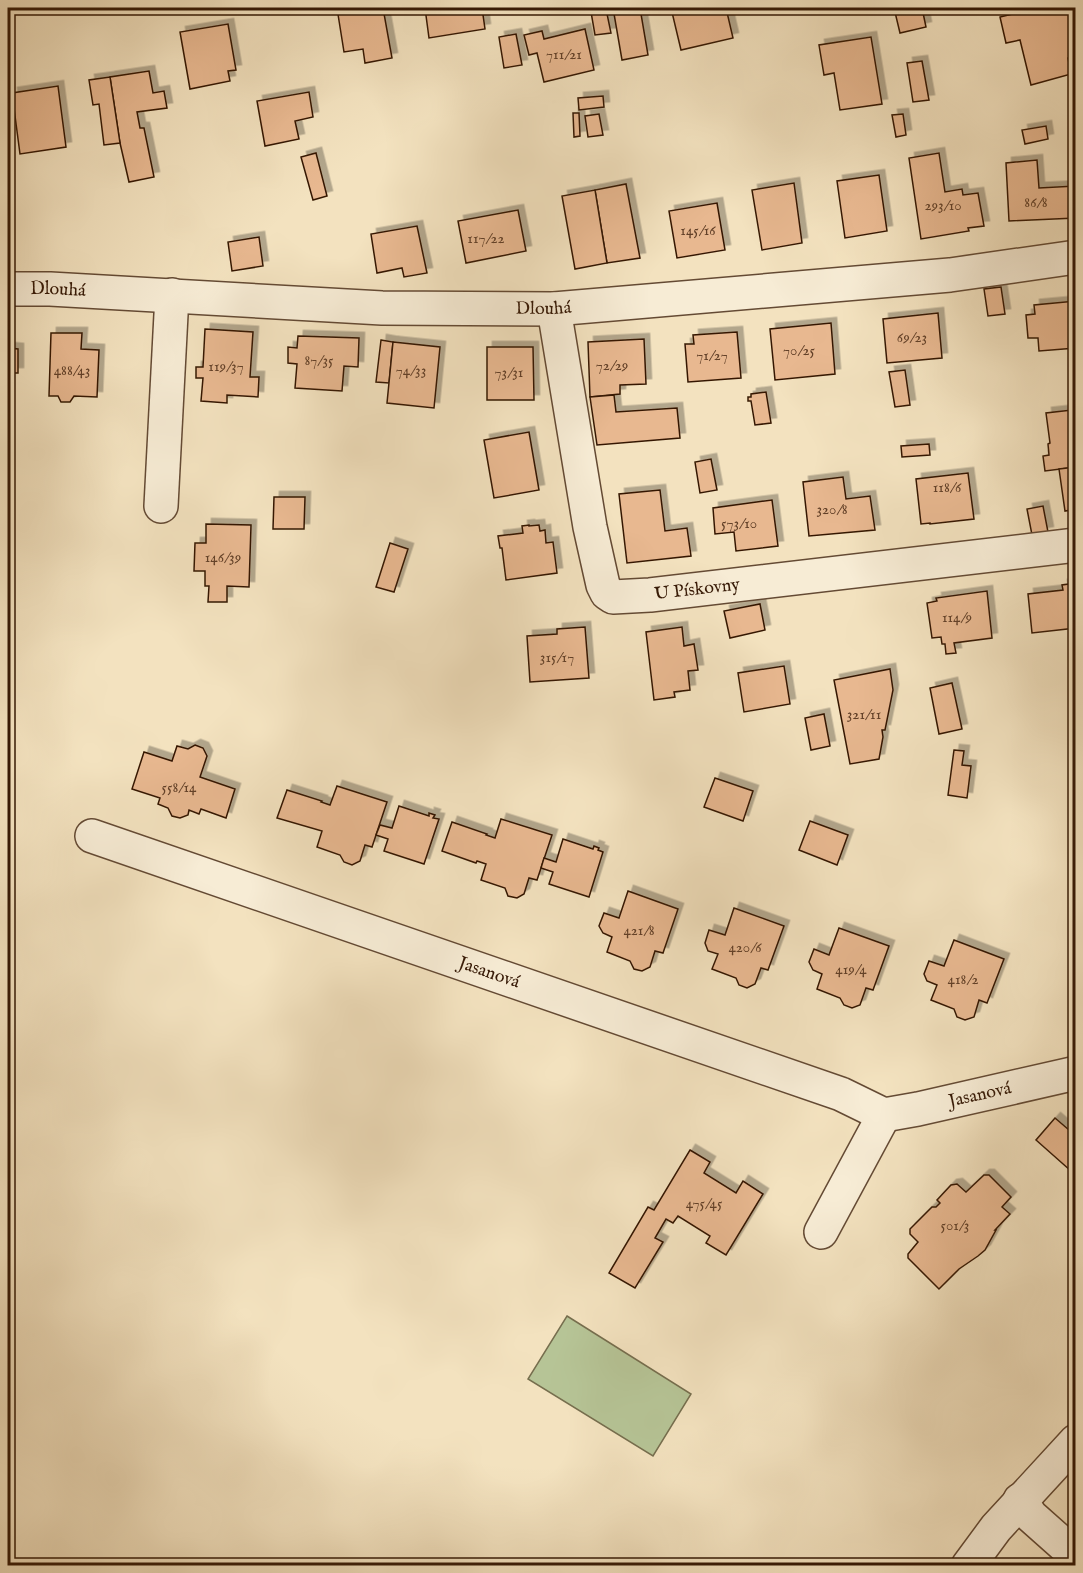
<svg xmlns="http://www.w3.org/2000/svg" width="1083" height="1573" viewBox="0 0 1083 1573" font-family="'IM FELL English',serif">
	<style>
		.green { fill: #b6c496; stroke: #766e4e; stroke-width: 1.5 }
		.building { fill: #e8b890; stroke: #351805; stroke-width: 1.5; filter: url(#shadow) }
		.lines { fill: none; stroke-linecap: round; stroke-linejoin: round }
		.minor-casing { stroke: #644a34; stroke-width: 36 }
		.minor { stroke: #f7ecd5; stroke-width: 33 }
		.labels { text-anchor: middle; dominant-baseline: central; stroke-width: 6; stroke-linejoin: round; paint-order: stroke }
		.number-label { font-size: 15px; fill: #624028 }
		.street-label { font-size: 18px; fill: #351805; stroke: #f7ecd5 }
	</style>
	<defs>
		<filter id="shadow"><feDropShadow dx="5.5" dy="-5.5" stdDeviation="0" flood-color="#0004"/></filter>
	</defs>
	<rect width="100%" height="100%" fill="#f3e2bf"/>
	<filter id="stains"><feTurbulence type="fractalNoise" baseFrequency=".00333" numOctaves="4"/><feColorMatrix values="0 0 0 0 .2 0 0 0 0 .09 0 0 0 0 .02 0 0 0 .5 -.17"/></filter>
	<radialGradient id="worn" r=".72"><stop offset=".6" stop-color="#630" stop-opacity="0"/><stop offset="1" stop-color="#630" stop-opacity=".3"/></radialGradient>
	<path class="green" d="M567,1316L691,1394L653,1456L528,1379Z"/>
	<g class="building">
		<path d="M298,8H322L299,12Z"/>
		<path d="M337,8H383L392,58L365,63L363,49L344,52Z"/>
		<path d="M425,8H482L485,29L429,38Z"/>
		<path d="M613,8H640L648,55L622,60Z"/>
		<path d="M671,8H726L733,38L681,50Z"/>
		<path d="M894,8H918V9L922,8L926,27L900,33Z"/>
		<path d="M1038,8H1054L1055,11L1068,8H1076V56L1068,58L1071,74L1031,85L1020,40L1006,43L1000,17Z"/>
		<path d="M606,9L611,33L595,35L591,12Z"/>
		<path d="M228,24L236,70L228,71L230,81L190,89L180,32Z"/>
		<path d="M585,29L594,70L544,82L537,53L529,55L524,35L542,31L544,39Z"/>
		<path d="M516,34L522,65L504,68L499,37Z"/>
		<path d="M871,37L882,104L840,110L834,73L824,75L819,45Z"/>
		<path d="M922,61L929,100L913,102L907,63Z"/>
		<path d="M149,71L153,93L164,91L167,108L137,112L140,128H144L154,177L129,182L120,143L110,77Z"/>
		<path d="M110,77L120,143L104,145L99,104L93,105L89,80Z"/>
		<path d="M58,86L66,147L20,154L12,93Z"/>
		<path d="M309,92L313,117L295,121L299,139L265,146L257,101Z"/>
		<path d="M603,96L604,107L579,110L578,98Z"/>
		<path d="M573,113H579L580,136L574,137Z"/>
		<path d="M599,114L603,135L588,137L585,116Z"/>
		<path d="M903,114L906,135L896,137L892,115Z"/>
		<path d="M1046,126L1048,139L1025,144L1022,130Z"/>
		<path d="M316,153L327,196L313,200L301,157Z"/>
		<path d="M939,153L945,192L962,189L963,195L978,193L984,226L968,228L969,231L921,239L909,158Z"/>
		<path d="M1037,160L1039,188L1076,186V218L1009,221L1006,163Z"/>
		<path d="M879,175L887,231L845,238L837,181Z"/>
		<path d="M794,183L802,243L762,250L752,190Z"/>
		<path d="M626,184L640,258L607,263L595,190Z"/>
		<path d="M595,190L607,263L575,269L562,196Z"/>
		<path d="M717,203L725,250L677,258L669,211Z"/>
		<path d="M518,210L526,251L466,263L458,221Z"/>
		<path d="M417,226L427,273L404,277L402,268L377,273L371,234Z"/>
		<path d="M259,237L263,266L232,271L228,242Z"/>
		<path d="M1001,287L1005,314L988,316L984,289Z"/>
		<path d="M1076,301V348L1039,351L1038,338H1028L1026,315L1035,314L1034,305Z"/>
		<path d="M938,313L942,358L887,363L883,319Z"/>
		<path d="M831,323L835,374L775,380L770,329Z"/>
		<path d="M205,329L253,332L250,377H259L258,397L227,395V403L201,401L203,378H196V367H203Z"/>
		<path d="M737,332L741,378L688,382L685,344H694L693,335Z"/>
		<path d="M51,333H82L81,349L99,350L97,397L74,396L70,402H61L58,396H49Z"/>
		<path d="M298,336L359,338L358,367L344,366L342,391L295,388L297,364L288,363V347L297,348Z"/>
		<path d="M644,339L646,384L620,385V394L590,397L588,342Z"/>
		<path d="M381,340L393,342L389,383L376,382Z"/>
		<path d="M393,342L440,347L434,408L387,403Z"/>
		<path d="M487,347H533L534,400H487Z"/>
		<path d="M8,348L18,349V373H8Z"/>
		<path d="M905,370L910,405L895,407L889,372Z"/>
		<path d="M766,392L771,423L755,425L751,401H748V397H751V394Z"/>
		<path d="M614,395L616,412L677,408L680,438L597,445L590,397Z"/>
		<path d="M1072,410L1073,417L1076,416V467L1045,471L1043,456L1049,455L1048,444L1050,443L1046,413Z"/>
		<path d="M529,432L539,490L494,498L484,440Z"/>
		<path d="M929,444L930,455L902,457L901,446Z"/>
		<path d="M711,459L717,490L700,493L695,462Z"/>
		<path d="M1076,467V509L1065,511L1059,469Z"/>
		<path d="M968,473L974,519L930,524V523L921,524L916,479Z"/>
		<path d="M843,477L846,499L870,496L875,530L809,536L803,482Z"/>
		<path d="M660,490L665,531L687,528L691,556L627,563L619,494Z"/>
		<path d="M274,497H305L304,529H273Z"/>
		<path d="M772,500L778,546L736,551L734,532L715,534L713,508Z"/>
		<path d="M1043,506L1048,532L1032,535L1027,509Z"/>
		<path d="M206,524L251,525L249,587L227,586V602H208L209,586H205V571H194L195,543H206Z"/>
		<path d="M529,525V526L539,525L540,531L545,530L546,543L553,542L557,573L506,580L502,548H500L498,536L523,533L522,526Z"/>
		<path d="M390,543L408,549L394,592L376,587Z"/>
		<path d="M1076,583V628L1032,633L1028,594L1063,590L1062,585Z"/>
		<path d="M987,591L992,638L954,643L956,653L946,654L945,644H942L941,637L932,638L927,603L937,601L936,598Z"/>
		<path d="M760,604L765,630L730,638L724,611Z"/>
		<path d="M585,627L589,678L530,682L527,636L557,634V629Z"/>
		<path d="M682,627L684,646L694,644L698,670L688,671L690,690L674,692L675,697L654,700L646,632Z"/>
		<path d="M784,666L790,704L744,712L738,673Z"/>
		<path d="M890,669L893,690L885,730H882L883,737L879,759L850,764L834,680Z"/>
		<path d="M952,683L962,729L939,734L930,688Z"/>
		<path d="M824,714L830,746L811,750L805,718Z"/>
		<path d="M195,745L203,748L207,756L200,777L235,789L226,818L201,809L199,814L189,810L188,815L180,818L172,816L168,808L158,804L160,798L132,789L144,752L172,761L177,746L188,749Z"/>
		<path d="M954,750L964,751L962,765L971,766L967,798L948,795Z"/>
		<path d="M715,778L753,791L743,821L704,807Z"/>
		<path d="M337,786L387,802L372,847L365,845L360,861L352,865L344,862L340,855L317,847L322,831L277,818L287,790L322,801L321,802L330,805Z"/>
		<path d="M399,806L429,816V813L435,815L433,818L439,819L424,864L384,851L388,839L376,835L380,825L392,828Z"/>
		<path d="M501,819L552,835L537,880L529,878L524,894L517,898L508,896L505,888L481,880L486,864L477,861L476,863L442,851L452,822L487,834L486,835L495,838Z"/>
		<path d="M810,821L848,835L837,865L799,850Z"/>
		<path d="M563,839L593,849L594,846L599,848L598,850L603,852L589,897L549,884L553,872L541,868L544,858L556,862Z"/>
		<path d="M628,891L678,909L663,953L655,951L650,967L642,971L634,969L630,961L607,952L612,937L603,933L599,926L604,913L619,918Z"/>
		<path d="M734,908L784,926L768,970L761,968L755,984L747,988L739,985L736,978L712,969L718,954L708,951L705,943L709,930L725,935Z"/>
		<path d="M839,928L889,946L873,990L866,988L860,1005L852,1008L844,1005L840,998L817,989L822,974L813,970L809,962L814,949L829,955Z"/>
		<path d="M954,940L1004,959L987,1003L979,1000L974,1017L965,1020L957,1017L954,1009L931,1000L937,985L927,981L924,974L929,961L944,966Z"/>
		<path d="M1055,1118L1076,1136V1170L1071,1171L1036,1140Z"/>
		<path d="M690,1150L710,1162L704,1173L736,1193L743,1181L763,1194L726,1255L706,1243L710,1236L678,1216L673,1223L666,1219L655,1238L663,1242L635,1288L609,1273L648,1207L654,1210Z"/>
		<path d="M984,1175H989L1011,1197L1002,1207L1010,1214L995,1230H996L985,1250L978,1256L959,1269L939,1289L908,1258V1254L918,1242L910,1234V1229L932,1207H936L940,1203L937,1200L951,1185L957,1184L966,1192Z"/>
	</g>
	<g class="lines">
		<defs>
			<g id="minor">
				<path id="s1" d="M8,289H50L382,308L554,309L950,275L1076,257"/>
				<path id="s2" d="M554,309L590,527L603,585L607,593L613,597L650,595L1076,545"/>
				<path d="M161,506L172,295"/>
				<path id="s3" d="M92,836L841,1094L884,1115L918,1109L1076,1073"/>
				<path d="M821,1232L884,1115"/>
				<path d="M1020,1500L1031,1516L1076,1556"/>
				<path d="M968,1566L996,1528L1076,1441"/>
			</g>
		</defs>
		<use href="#minor" class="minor-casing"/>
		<use href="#minor" class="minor"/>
	</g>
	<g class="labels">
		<g class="number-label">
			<text x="564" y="54">711/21</text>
			<text x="1036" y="202">86/8</text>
			<text x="943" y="205">293/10</text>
			<text x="698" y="230">145/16</text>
			<text x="486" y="238">117/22</text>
			<text x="912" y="337">69/23</text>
			<text x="799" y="350">70/25</text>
			<text x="712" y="355">71/27</text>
			<text x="319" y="360">87/35</text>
			<text x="612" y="365">72/29</text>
			<text x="226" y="366">119/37</text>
			<text x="72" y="370">488/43</text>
			<text x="411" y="370">74/33</text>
			<text x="509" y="372">73/31</text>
			<text x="947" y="487">118/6</text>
			<text x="832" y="509">320/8</text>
			<text x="739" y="523">573/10</text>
			<text x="223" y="557">146/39</text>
			<text x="957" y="617">114/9</text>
			<text x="557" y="657">315/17</text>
			<text x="864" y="714">321/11</text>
			<text x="179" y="787">558/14</text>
			<text x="639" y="930">421/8</text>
			<text x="745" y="947">420/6</text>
			<text x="851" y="969">419/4</text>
			<text x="963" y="979">418/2</text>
			<text x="704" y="1203">475/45</text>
			<text x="955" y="1225">501/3</text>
		</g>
		<g class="street-label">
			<text stroke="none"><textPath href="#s1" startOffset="50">Dlouhá</textPath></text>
			<text stroke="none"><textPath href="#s1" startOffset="536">Dlouhá</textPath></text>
			<text stroke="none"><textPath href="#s2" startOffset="381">U Pískovny</textPath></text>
			<text stroke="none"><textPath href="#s3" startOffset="420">Jasanová</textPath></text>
			<text stroke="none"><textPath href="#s3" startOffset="938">Jasanová</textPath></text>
		</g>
	</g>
	<rect width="1083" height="1573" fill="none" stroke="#f3e2bf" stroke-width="30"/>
	<rect x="9" y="9" width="1065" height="1555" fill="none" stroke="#351805" stroke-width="3"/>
	<rect x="15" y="15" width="1053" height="1543" fill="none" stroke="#351805" stroke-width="1.5"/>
	<rect width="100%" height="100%" filter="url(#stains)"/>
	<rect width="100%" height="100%" fill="url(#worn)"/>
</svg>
